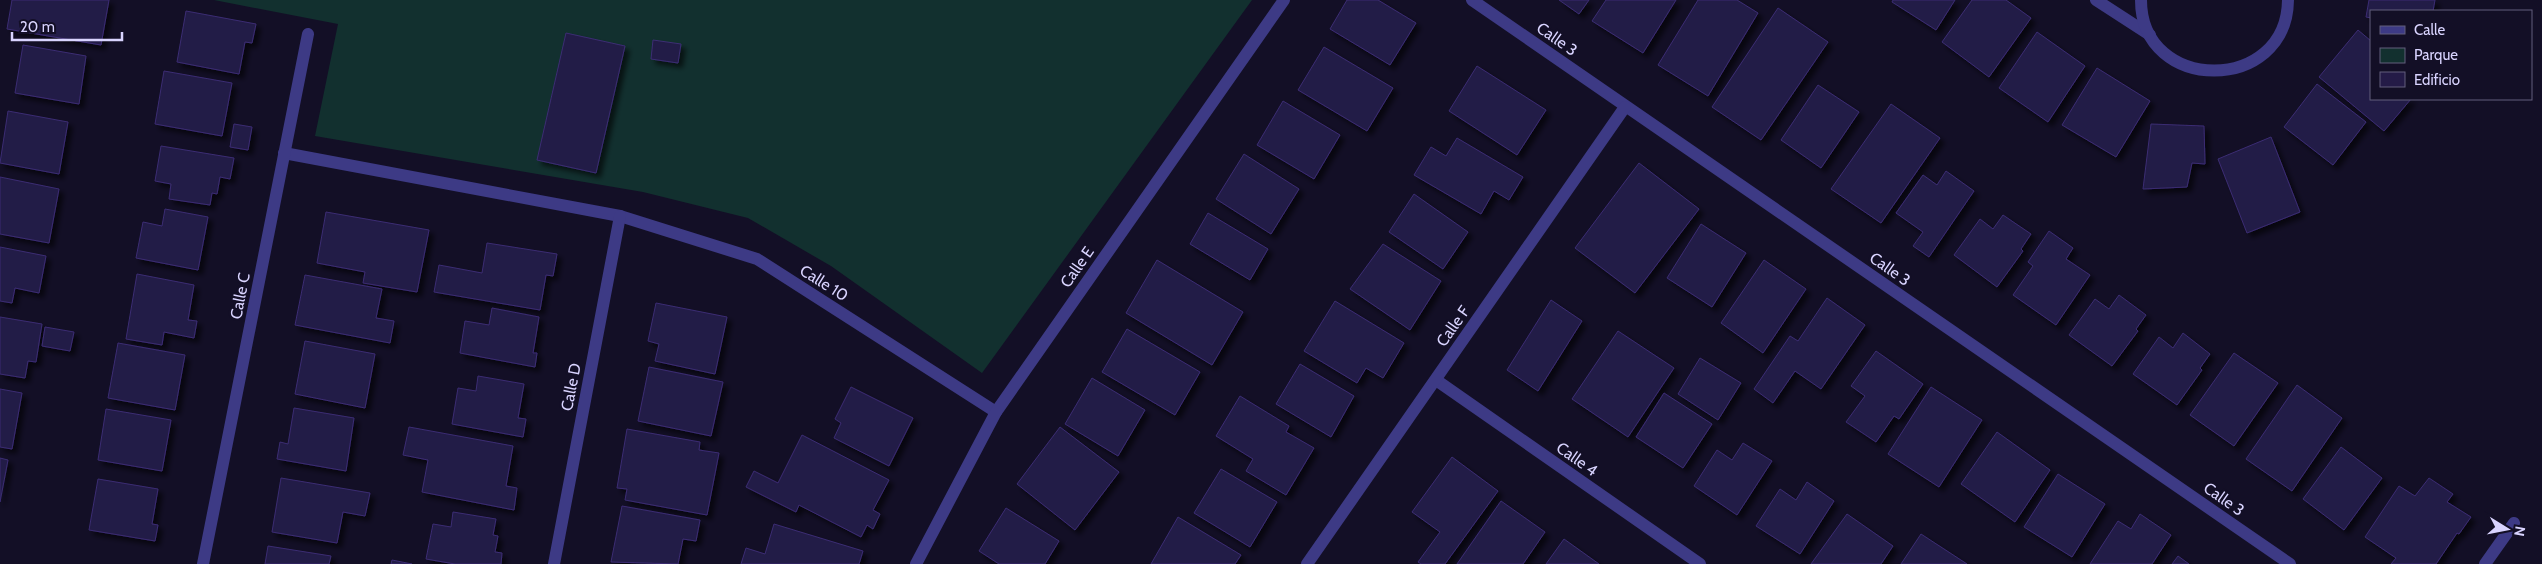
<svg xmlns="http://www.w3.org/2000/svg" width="2542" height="564" viewBox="0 0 2542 564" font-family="Cabin,sans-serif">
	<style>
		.green { fill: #12302f }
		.building { fill: #241b47; stroke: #3b2d73; filter: url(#shadow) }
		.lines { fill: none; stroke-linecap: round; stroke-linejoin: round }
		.minor { stroke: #3d3a85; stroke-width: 12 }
		.labels { text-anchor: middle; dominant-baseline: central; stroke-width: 4.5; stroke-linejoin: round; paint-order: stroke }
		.street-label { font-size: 16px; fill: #d9d4ff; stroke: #130f26 }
	</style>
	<defs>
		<filter id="shadow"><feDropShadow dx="4.5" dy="4.5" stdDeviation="2.5" flood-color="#0009"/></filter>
	</defs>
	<rect width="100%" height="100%" fill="#130f26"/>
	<path class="green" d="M214,0H1252L982,373L831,266L748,218L643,192L315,136L338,24Z"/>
	<g class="building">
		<path d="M12,0H109L101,45L7,29Z"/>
		<path d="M1347,0H1378L1416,23L1390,65L1330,29Z"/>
		<path d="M1559,0H1589L1579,14Z"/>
		<path d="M1606,0H1676L1643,53L1592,21Z"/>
		<path d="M1698,0H1737L1758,13L1708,96L1658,65Z"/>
		<path d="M1893,0H1955L1936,30L1892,2Z"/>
		<path d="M1972,0H2006L2031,18L1989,77L1942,42Z"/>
		<path d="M2369,0H2435L2433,11H2371V18L2366,17Z"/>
		<path d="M1778,8L1828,42L1761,140L1712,107Z"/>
		<path d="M186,11L256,24L252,43L245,42L239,74L177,62Z"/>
		<path d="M2358,30L2371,41V99H2411L2384,131L2319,77Z"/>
		<path d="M2037,32L2085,66L2048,122L1999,88Z"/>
		<path d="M566,33L625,46L596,173L537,160Z"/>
		<path d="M653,40L681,44L678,63L651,59Z"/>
		<path d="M23,45L86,56L79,104L15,93Z"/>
		<path d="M1324,47L1393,88L1367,131L1298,90Z"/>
		<path d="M1477,66L1546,110L1517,155L1449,111Z"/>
		<path d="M2097,68L2150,101L2116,157L2062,125Z"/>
		<path d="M164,71L232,83L222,136L155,124Z"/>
		<path d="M2317,84L2366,122L2333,165L2284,127Z"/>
		<path d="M1818,85L1859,112L1821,168L1781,140Z"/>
		<path d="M1283,101L1340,135L1314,179L1257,145Z"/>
		<path d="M1891,104L1940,138L1881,223L1831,189Z"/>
		<path d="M8,111L68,122L59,174L0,163Z"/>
		<path d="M234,124L252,127L248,150L230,147Z"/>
		<path d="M2151,124L2204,126L2205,164L2192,163L2187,187L2143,189Z"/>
		<path d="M2271,137L2300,212L2247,233L2218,159Z"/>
		<path d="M1457,138L1523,177L1509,200L1494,191L1481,214L1414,175L1431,147L1446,156Z"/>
		<path d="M161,146L234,158L230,179L220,177L217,194L212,193L210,205L169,199L171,184L155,181Z"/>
		<path d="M1244,154L1299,189L1271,234L1216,199Z"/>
		<path d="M1639,163L1699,209L1635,293L1575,248Z"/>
		<path d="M1946,171L1974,191L1929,257L1913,246L1923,232L1896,213L1923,175L1937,185Z"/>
		<path d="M0,177L59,189L49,243L0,234Z"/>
		<path d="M1414,194L1468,232L1443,269L1389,232Z"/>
		<path d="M165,209L208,217L198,270L136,258L143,222L162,226Z"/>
		<path d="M326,212L429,230L417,292L363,283L365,272L317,263Z"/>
		<path d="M1208,213L1268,249L1250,280L1190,244Z"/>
		<path d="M2003,215L2031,234L2021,249L2023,251L1997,287L1954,255L1980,219L1993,229Z"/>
		<path d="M1701,224L1746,253L1712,307L1667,278Z"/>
		<path d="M2049,231L2073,248L2066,259L2090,275L2056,325L2013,295L2033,266L2028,262Z"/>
		<path d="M487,243L557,254L553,276L546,275L540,310L434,292L439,265L482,273Z"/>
		<path d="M1383,244L1441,281L1410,330L1350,289Z"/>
		<path d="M0,247L46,256L39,293L15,288L12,303L0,301Z"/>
		<path d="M1157,260L1243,312L1212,365L1126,313Z"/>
		<path d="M1764,260L1806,289L1763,353L1721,323Z"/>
		<path d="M137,274L194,285L188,320L197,321L194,338L164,332L162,345L126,339Z"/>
		<path d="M305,275L382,289L376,318L394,321L390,343L295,325Z"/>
		<path d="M2119,295L2146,315L2136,329L2138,331L2112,366L2069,335L2095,299L2109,309Z"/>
		<path d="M1827,298L1865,325L1821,389L1795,371L1773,403L1754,389L1790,336L1798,341Z"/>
		<path d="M1551,300L1582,321L1538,391L1507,370Z"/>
		<path d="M1335,301L1404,343L1383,378L1366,368L1357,383L1304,351Z"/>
		<path d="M656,303L727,317L715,374L655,361L659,344L648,341Z"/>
		<path d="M492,308L539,317L533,353H537L535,367L460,353L465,321L489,325Z"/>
		<path d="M0,317L42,324L36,362L28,361L25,378L0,374Z"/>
		<path d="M45,327L74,332L70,351L42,346Z"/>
		<path d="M1127,329L1200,372L1175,415L1102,372Z"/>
		<path d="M1618,331L1674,368L1628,437L1572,399Z"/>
		<path d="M2183,333L2210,354L2200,368L2202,370L2177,405L2133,374L2159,337L2173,348Z"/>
		<path d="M305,341L375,354L365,408L295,394Z"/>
		<path d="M118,343L185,355L175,410L108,398Z"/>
		<path d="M1876,351L1923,384L1899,419L1894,416L1876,442L1846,422L1865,396L1851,386Z"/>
		<path d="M2234,353L2278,383L2234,446L2190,415Z"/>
		<path d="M1700,358L1741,383L1718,420L1678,394Z"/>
		<path d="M1300,364L1354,396L1331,437L1276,404Z"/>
		<path d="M649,367L723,382L711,436L638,421Z"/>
		<path d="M478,376L524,384L518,418L526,419L523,437L452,424L458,388L476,391Z"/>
		<path d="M1092,378L1145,410L1118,456L1065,424Z"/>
		<path d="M2297,385L2342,418L2292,491L2246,459Z"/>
		<path d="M851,387L913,418L889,466L834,438L841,423L835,419Z"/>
		<path d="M1931,387L1982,420L1939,487L1888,454Z"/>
		<path d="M0,389L22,393L12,449L0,447Z"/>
		<path d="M1664,393L1712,424L1683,468L1636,437Z"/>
		<path d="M1240,396L1289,426L1286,432L1314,448L1286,495L1246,471L1253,459L1216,436Z"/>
		<path d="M294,408L354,418L346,471L277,459L280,442L288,444Z"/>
		<path d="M106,409L171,420L162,471L98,460Z"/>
		<path d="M409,427L513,446L506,486L517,488L514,510L422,492L428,460L403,455Z"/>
		<path d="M1060,427L1119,472L1075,530L1017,484Z"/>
		<path d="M627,429L700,442L699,450L719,453L707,515L625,500L627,489L617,488Z"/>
		<path d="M1997,432L2050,470L2015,522L1961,484Z"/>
		<path d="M802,435L889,480L873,510L880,514L873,529L867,525L861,537L799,505L796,512L746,487L754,471L778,483Z"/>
		<path d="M1743,443L1772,461L1737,515L1694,486L1717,450L1732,460Z"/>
		<path d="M2341,447L2382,478L2344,530L2303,499Z"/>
		<path d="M1452,457L1498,491L1445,564H1421L1418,562L1440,532L1412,512Z"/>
		<path d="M0,458L8,460L0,502Z"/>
		<path d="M1221,469L1277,502L1250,547L1194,513Z"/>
		<path d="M2058,474L2105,504L2072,557L2024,527Z"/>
		<path d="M281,478L370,493L365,516L343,512L337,543L272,532Z"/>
		<path d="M2429,478L2453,494L2447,502L2471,517L2459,534L2457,533L2436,564H2391L2396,558L2365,537L2399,486L2415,496Z"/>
		<path d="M98,479L158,489L152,524L158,525L155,541L89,530Z"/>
		<path d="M1807,482L1834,501L1800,554L1756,526L1780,489L1796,500Z"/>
		<path d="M1501,501L1545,532L1523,564H1457Z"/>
		<path d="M622,506L700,520L696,541L683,539L678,564L611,562Z"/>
		<path d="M1006,508L1059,541L1045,564H999L979,551Z"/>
		<path d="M453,512L496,519L493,535L498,536L495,552L502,553L501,564H455L426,559L433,524L451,527Z"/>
		<path d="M1847,514L1893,546L1881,564H1811Z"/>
		<path d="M2140,514L2171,535L2152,564H2090L2118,521L2131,529Z"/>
		<path d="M1178,517L1241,555L1235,564H1151Z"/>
		<path d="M774,524L863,551L859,564H741L746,548L765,554Z"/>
		<path d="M1921,534L1967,564H1901Z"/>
		<path d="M1564,539L1599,564H1546Z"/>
		<path d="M268,546L331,556L329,564H265Z"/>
		<path d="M2178,556L2189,564H2172Z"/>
		<path d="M392,560L412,564H391Z"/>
	</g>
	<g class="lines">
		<g class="minor">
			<path d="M1472,0L2290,564"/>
			<path d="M2096,0L2150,35"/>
			<path d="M2141,0C2141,94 2287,94 2288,0"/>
			<path d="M284,153L620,216L757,259L996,412"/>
			<path d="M1436,380L1700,564"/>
			<path d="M203,564L308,34"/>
			<path d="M554,564L620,216"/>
			<path d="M916,564L996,412L1284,0"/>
			<path d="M1307,564L1625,107"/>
			<path d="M2485,564L2514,523"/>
		</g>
	</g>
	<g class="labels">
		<g class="street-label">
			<text transform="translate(1557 39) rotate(35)">Calle 3</text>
			<text transform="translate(1077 267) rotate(-55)">Calle E</text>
			<text transform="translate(1890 269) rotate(35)">Calle 3</text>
			<text transform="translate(824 283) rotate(32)">Calle 10</text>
			<text transform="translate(240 296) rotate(-79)">Calle C</text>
			<text transform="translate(1453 326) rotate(-55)">Calle F</text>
			<text transform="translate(571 387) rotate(-79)">Calle D</text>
			<text transform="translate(1577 459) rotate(35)">Calle 4</text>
			<text transform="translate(2224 499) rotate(35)">Calle 3</text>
		</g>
	</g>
	<rect x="2370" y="10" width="162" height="90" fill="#130f26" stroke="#625e7d"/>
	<rect x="2380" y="26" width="25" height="8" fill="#3d3a85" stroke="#625e7d"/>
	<text x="2414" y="35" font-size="15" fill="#d9d4ff">Calle</text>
	<rect x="2380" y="48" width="25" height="15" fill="#12302f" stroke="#625e7d"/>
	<text x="2414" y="60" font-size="15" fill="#d9d4ff">Parque</text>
	<rect x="2380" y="72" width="25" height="15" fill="#241b47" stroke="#625e7d"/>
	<text x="2414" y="85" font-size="15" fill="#d9d4ff">Edificio</text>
	<g transform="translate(2507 529) rotate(100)" stroke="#130f26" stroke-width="4" paint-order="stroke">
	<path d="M0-4L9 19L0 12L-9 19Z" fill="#d9d4ff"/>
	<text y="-8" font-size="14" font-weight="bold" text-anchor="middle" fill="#d9d4ff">N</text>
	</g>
	<path d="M12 32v8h110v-8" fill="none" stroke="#d9d4ff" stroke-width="2.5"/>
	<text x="20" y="32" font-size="15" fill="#d9d4ff" stroke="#130f26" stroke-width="4" paint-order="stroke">20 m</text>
</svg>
